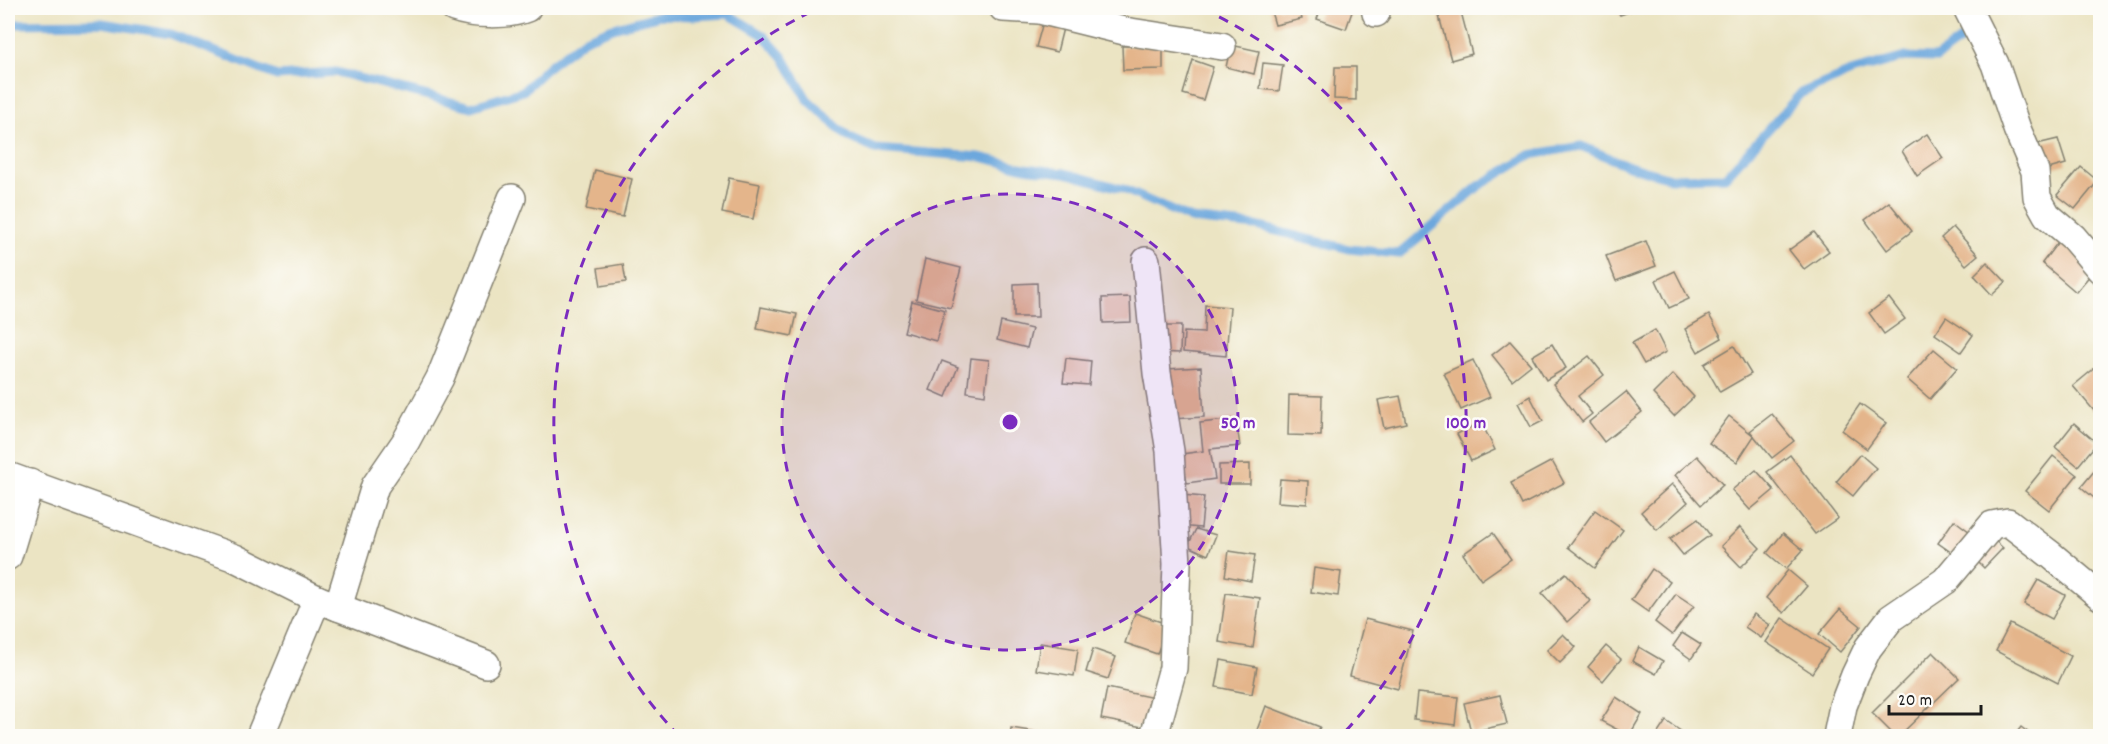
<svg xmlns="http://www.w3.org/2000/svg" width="2108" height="744" viewBox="0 0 2108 744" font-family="Dekko,sans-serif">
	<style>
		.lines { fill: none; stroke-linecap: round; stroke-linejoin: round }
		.stream { stroke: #6ca7dd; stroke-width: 9 }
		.building { fill: #e4b58b }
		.street-casing { stroke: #848070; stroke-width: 30 }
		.street { stroke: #fff; stroke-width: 27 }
		.ring { fill: none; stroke: #7b2cbf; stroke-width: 3; stroke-dasharray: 10 8 }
		.centre { fill: #7b2cbf; stroke: #fdfcf7; stroke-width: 3 }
		.ring-label { font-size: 18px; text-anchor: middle; font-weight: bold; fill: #7b2cbf; stroke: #fdfcf7; stroke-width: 5; stroke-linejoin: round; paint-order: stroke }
	</style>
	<rect width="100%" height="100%" fill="#fdfcf7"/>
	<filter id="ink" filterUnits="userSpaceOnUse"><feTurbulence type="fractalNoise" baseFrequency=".0167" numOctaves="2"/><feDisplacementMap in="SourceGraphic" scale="12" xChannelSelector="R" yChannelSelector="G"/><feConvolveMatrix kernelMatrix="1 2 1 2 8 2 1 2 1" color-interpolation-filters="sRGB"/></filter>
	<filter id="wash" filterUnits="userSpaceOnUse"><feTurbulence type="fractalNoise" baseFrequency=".008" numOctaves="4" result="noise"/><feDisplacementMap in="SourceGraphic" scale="24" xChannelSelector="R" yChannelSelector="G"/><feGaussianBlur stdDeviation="1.35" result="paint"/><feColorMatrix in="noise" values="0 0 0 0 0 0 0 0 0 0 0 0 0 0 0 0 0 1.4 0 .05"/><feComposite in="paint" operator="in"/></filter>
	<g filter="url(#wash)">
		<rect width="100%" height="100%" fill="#ebe4c3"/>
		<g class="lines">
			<path class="stream" d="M8,24L102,23L171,34L277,76L336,72L471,107L523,91L550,65L585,39L613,28L660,15L693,16L728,14L763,35L783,57L807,99L848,137L875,149L980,157L1025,168L1065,173L1123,189L1191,219L1256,226L1349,249L1399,254L1479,186L1530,155L1581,146L1629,166L1670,178L1725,177L1801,93L1851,72L1905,57L1936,58L1965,37L1972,25"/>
		</g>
		<g id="blocks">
			<g class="building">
				<path d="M1270,8H1299L1302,19L1275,25Z"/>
				<path d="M1321,8L1353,9L1346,29L1317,19Z"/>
				<path d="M1442,8H1460L1472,54L1451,60L1437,9Z"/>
				<path d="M1616,8H1640L1620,15Z"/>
				<path d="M1045,15L1065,20L1057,52L1036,47Z"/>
				<path d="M1231,45L1259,51L1254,74L1226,67Z"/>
				<path d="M1122,46H1163V69L1123,70Z"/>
				<path d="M1193,60L1213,67L1203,100L1183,94Z"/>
				<path d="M1263,63L1283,65L1279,91L1260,89Z"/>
				<path d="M1335,67H1356V100L1334,99Z"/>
				<path d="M1927,134L1943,158L1917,176L1902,151Z"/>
				<path d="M2058,139L2066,164L2045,170L2037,144Z"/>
				<path d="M2081,167L2098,181L2075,209L2057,195Z"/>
				<path d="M595,170L632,179L623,217L586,209Z"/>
				<path d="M729,178L760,184L753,219L722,213Z"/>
				<path d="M1889,202L1912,231L1887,250L1865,220Z"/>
				<path d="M1953,227L1978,255L1966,265L1941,238Z"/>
				<path d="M1814,232L1829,251L1804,269L1789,250Z"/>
				<path d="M2061,238L2097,267L2076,292L2042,263Z"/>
				<path d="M1646,241L1656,266L1616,281L1606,256Z"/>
				<path d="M925,259L961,268L951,308L916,300Z"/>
				<path d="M1987,262L2006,282L1992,295L1974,275Z"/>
				<path d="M623,264L626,282L601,286L598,268Z"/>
				<path d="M1675,271L1689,299L1669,308L1656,280Z"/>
				<path d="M1037,283L1038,317H1014V284Z"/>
				<path d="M1130,297L1131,322L1103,323L1102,298Z"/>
				<path d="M1889,298L1905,319L1884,334L1869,313Z"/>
				<path d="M912,301L945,310L936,341L904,332Z"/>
				<path d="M1205,305L1230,307L1226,356L1183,352L1184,332L1204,333Z"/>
				<path d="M761,307L797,314L792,336L757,329Z"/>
				<path d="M1709,315L1722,338L1698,352L1685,329Z"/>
				<path d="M1946,317L1973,335L1961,352L1935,334Z"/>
				<path d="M1001,322L1032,329L1027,348L997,340Z"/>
				<path d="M1156,326H1181L1180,353L1156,352Z"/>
				<path d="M1655,330L1666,352L1644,364L1632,343Z"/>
				<path d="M1510,341L1531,365L1512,380L1492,355Z"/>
				<path d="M1552,344L1566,368L1546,380L1532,356Z"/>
				<path d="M1734,346L1751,374L1720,392L1704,364Z"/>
				<path d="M1934,349L1957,368L1930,399L1907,379Z"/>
				<path d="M1589,356L1604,375L1578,396L1592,414L1582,422L1553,384Z"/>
				<path d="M971,358L989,360L985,395L967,392Z"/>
				<path d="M1066,358L1091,361L1089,385L1063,383Z"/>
				<path d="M1473,360L1490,397L1461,410L1444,373Z"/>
				<path d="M942,361L958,367L946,397L930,390Z"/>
				<path d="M1201,367L1204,417L1171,419L1167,369Z"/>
				<path d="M2096,367L2100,372V407L2095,412L2073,386Z"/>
				<path d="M1673,374L1694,397L1674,416L1653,394Z"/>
				<path d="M1626,392L1642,412L1604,442L1589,422Z"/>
				<path d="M1289,395L1322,396L1321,436L1288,435Z"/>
				<path d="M1400,396L1406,423L1384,428L1378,400Z"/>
				<path d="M1530,396L1543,421L1531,427L1518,403Z"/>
				<path d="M1860,404L1886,423L1867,449L1842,430Z"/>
				<path d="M1772,414L1794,441L1772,458L1750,431Z"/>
				<path d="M1729,416L1754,436L1737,462L1709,443Z"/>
				<path d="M1236,419L1240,446L1210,449L1215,479L1187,483L1182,454L1203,451L1200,423Z"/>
				<path d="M1481,422L1495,450L1471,461L1457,434Z"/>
				<path d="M2074,423L2097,443L2078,466L2055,447Z"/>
				<path d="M1860,454L1876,468L1853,496L1836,482Z"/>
				<path d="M1790,455L1838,518L1815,534L1767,472Z"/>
				<path d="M1697,456L1723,485L1701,505L1675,475Z"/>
				<path d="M2053,456L2077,475L2049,510L2025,491Z"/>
				<path d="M1552,461L1564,483L1522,505L1511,483Z"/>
				<path d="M1250,464V484H1219V465Z"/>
				<path d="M2100,464V503L2081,487Z"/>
				<path d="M1756,470L1774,490L1750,510L1732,490Z"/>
				<path d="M1280,479L1308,481L1307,504L1278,502Z"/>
				<path d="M1672,484L1688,502L1657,530L1641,512Z"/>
				<path d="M1182,495L1204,497L1201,528L1179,526Z"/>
				<path d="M1595,510L1623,530L1595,568L1568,547Z"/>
				<path d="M1698,519L1710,535L1683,555L1670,539Z"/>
				<path d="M1954,520L1974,535L1958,557L1938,543Z"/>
				<path d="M1740,527L1760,548L1741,567L1721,546Z"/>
				<path d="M1196,529L1216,535L1208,555L1188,546Z"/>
				<path d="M1493,533L1511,559L1481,580L1463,554Z"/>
				<path d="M1783,533L1803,550L1786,569L1767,553Z"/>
				<path d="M1990,536L2003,548L1984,568L1971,555Z"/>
				<path d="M1229,551L1255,555L1251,581L1225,576Z"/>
				<path d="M1314,568L1341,572L1338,596L1311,592Z"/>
				<path d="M1652,569L1670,582L1648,612L1631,600Z"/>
				<path d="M1788,570L1807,586L1784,613L1766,598Z"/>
				<path d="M1566,573L1590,601L1567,622L1542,593Z"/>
				<path d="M2038,580L2065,595L2052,619L2024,604Z"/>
				<path d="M1226,593L1260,598L1253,648L1219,642Z"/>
				<path d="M1676,594L1694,606L1672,635L1655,622Z"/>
				<path d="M1840,609L1861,626L1840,652L1819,634Z"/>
				<path d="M1135,613L1167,624L1157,654L1125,643Z"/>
				<path d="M1754,614L1770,625L1761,638L1745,627Z"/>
				<path d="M1782,618L1828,649L1812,673L1766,642Z"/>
				<path d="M1365,619L1413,631L1398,689L1350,676Z"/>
				<path d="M2010,624L2071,656L2058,683L1996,651Z"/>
				<path d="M1682,633L1701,645L1691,659L1673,646Z"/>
				<path d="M1563,634L1576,647L1560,663L1547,650Z"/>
				<path d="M1040,643L1078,649L1074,676L1036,670Z"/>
				<path d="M1606,646L1621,659L1603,681L1588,667Z"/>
				<path d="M1639,647L1663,661L1656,674L1632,661Z"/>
				<path d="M1093,649L1116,657L1108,679L1086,672Z"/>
				<path d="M1933,652L1959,678L1899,736H1895L1872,713Z"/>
				<path d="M1221,660L1257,667L1252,694L1216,687Z"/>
				<path d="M1107,688L1159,699L1153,729L1101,719Z"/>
				<path d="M1417,693L1458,697L1455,725L1414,720Z"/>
				<path d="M1500,695L1507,724L1471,732L1464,703Z"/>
				<path d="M1616,697L1642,714L1629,736L1601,721Z"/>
				<path d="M1266,706L1320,727L1316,736H1274L1257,730Z"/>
				<path d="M1666,721L1688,736H1656Z"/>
				<path d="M2021,727L2033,736H2014Z"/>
				<path d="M1011,728L1055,735V736H1010Z"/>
			</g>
		</g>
	</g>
	<g filter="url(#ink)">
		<use href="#blocks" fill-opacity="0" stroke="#848070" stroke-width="1.5"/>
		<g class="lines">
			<defs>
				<g id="street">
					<path d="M454,8C473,15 508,16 527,8"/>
					<path d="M1003,8L1039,10L1124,31L1222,46"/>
					<path d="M1375,8L1376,13"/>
					<path d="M1967,8L1995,64L2017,129L2035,171L2037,197L2047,215L2073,237L2100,269"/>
					<path d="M1146,261L1157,373L1170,451L1177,564L1173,668L1154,736"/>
					<path d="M8,476L235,558L317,599L486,664"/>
					<path d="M8,556L30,483"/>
					<path d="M338,607L375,486L406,441L440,378L512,198"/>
					<path d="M260,736L317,599"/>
					<path d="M1837,736L1843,706L1855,675L1868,648L1891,618L1945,581L1992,525L2008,522L2051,555L2100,596"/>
				</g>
			</defs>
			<use href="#street" class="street-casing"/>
			<use href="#street" class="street"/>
		</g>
	</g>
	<circle cx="1010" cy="422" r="228" fill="#7b2cbf" fill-opacity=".12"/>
	<g class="ring">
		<circle cx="1010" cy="422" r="228"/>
		<path d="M679 736A456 456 0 0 1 817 9M1203 9A456 456 0 0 1 1341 736"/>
	</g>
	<circle cx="1010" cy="422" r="9" class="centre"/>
	<g class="ring-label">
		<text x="1238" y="428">50 m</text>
		<text x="1466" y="428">100 m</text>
	</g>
	<rect width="2108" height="744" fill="none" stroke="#fdfcf7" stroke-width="30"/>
	<path d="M1889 705v9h92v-9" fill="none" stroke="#1c1c1c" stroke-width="3"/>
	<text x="1898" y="705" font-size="18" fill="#1c1c1c" stroke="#fdfcf7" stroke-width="4.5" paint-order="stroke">20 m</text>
</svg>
